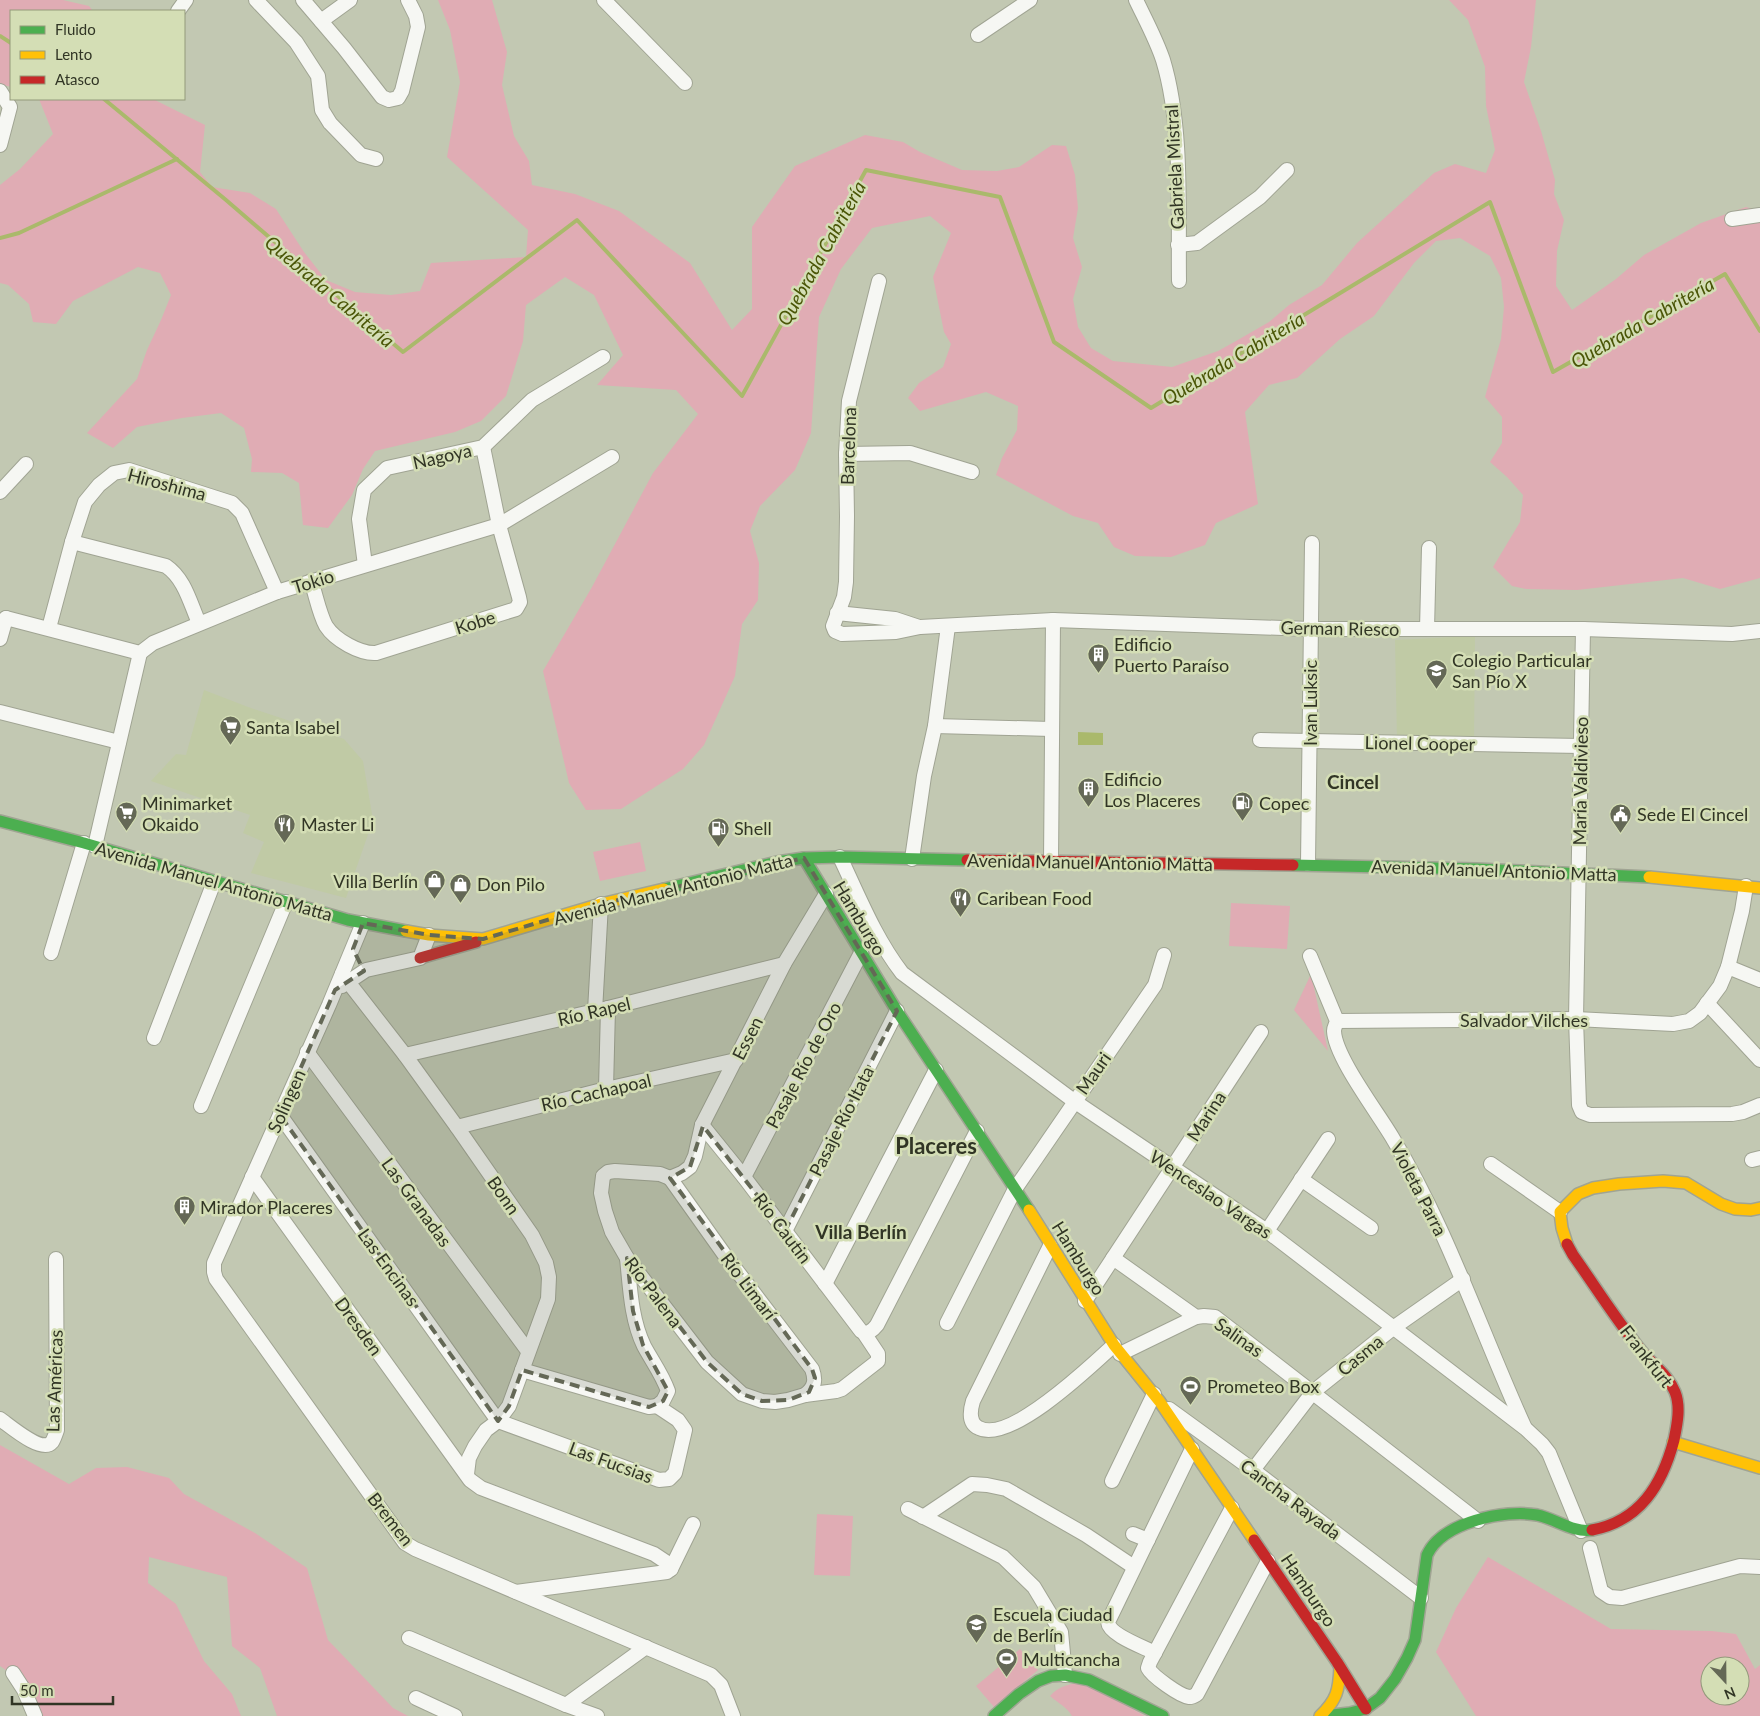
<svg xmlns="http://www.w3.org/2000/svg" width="1760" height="1716" viewBox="0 0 1760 1716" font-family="Lato,sans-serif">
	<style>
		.built { fill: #c0caa5 }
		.green { fill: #e0acb4; fill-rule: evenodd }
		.water { fill: #aab96b }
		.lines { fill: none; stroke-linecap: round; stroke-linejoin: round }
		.stream { stroke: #aab96b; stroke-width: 4 }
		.street-casing { stroke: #a0a493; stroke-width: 16 }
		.fast-casing { stroke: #a0a493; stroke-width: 14 }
		.slow-casing { stroke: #a0a493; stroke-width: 14 }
		.jam-casing { stroke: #a0a493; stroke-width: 14 }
		.street { stroke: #f6f7f3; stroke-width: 14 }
		.fast { stroke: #4caf50; stroke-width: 11 }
		.slow { stroke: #ffc107; stroke-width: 11 }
		.jam { stroke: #c62828; stroke-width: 11 }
		.marked { fill: #646856; fill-opacity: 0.2; stroke: #646856; stroke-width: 4; stroke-dasharray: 10 6; stroke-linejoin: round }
		.labels { text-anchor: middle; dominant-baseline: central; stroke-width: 5; stroke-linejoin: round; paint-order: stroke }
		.street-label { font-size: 18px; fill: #313525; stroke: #d4deb5 }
		.poi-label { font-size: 18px; fill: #313525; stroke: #d4deb5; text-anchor: start }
		.water-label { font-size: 19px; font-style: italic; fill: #4a5607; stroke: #d4deb5 }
		.neighbourhood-label { font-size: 19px; font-weight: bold; fill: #313525; stroke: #d4deb5 }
		.district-label { font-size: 22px; font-weight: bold; fill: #313525; stroke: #d4deb5 }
	</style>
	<rect width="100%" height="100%" fill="#c2c8b2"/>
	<g class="built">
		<path d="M1475,636L1474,739H1397L1395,640Z"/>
		<path d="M204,690L248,707L344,739L363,761L373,820L346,898L251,873L264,842L243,833L250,815L151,781L176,754L186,755Z"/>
	</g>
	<g class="green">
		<path d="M0,0H63L89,6L93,11H11V87L0,84Z"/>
		<path d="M438,0H492L507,52L502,85L514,136L529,161L532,185L575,194L619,211L690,263L732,330L752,309V227L795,166L865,135L903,142L920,152L962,170L997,171L1019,167L1052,145L1066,146L1075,175L1078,208L1073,238L1082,267L1073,299L1078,327L1091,348L1113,361L1172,367L1218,351L1236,341L1269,322L1289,305L1322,285L1357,243L1434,173L1455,164L1486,173L1495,150L1486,106L1485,67L1468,20L1449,0H1536L1531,47L1524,82L1541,131L1555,180L1554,194L1564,220L1557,251L1556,286L1572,310L1616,279L1644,255L1701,223L1746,207L1760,211V578L1720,589L1683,578L1577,590L1526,589L1512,586L1493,567L1520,522L1523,495L1507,477L1490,462L1502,443V417L1485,397L1501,339L1504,307L1501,278L1490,256L1460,238L1436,241L1414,263L1374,316L1340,339L1297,378L1269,385L1245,412L1258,504L1216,523L1205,545L1171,557L1135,556L1114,547L1098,523L1073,516L996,475L1002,458L1017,430L1018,406L986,392L920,411L908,398L919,383L943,367L951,344L944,332L933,277L951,233L930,216L872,228L841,269L819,317L811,433L795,470L760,506L750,531L759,563L758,600L742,624L735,676L704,745L683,769L621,809L586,810L569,783L543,671L592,587L653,473L698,414L676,390L597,385L623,355L594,295L565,277L526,305L523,341L506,396L481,421L455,432L375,451L363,469L352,495L328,528L303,525L299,483L282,473L251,472L252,459L244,428L221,413L182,418L137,427L113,448L87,433L137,379L147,350L161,320L171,295L160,273L138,267L73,301L56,324L33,322L29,304L8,285L0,283V185L20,169L53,134L39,99H153L205,125L200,172L212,187L250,193L276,209L304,252L326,280L355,292L391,295L420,291L431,263L526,257L528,230L447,157L460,82L450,30Z"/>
		<path d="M640,842L646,871L600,881L593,852Z"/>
		<path d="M1231,903L1290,906L1287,949L1229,946Z"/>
		<path d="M1311,974L1328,1051L1294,1010Z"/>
		<path d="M0,1445L69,1484L96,1468L127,1467L169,1478L184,1494L255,1533L307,1568L328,1640L393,1708L408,1716H277L260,1668L232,1646L227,1577L149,1557L148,1583L176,1604L204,1661L232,1694L241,1716H39L10,1673L0,1666Z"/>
		<path d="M817,1514L853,1516L850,1576L814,1575Z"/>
		<path d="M1488,1557L1611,1629L1712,1631L1736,1634L1755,1669L1760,1665V1716H1476L1436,1652L1456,1608ZM1710,1666H1740V1696H1710Z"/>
		<path d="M1020,1649L1038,1670L994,1707L976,1686Z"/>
		<path d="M1085,1682L1145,1716H1072C1066,1706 1059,1704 1050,1696C1060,1685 1070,1684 1085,1682Z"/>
	</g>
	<path class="water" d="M1078,732L1103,733V745H1078Z"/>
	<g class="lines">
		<g class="stream">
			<path d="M0,36L11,43"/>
			<path d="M104,99L226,200L403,352L577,220L742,396L866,170L1000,197L1054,342L1151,408L1490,202L1553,372L1725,274L1760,331"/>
			<path d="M0,238L19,233L177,159"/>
		</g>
		<defs>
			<g id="street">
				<path d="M256,0L296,42L318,76L322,110L330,123L361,155L376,159"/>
				<path d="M303,0L344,48L382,97L389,100L398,98L402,91L418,27L416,16L408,0"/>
				<path d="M604,0L685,83"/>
				<path d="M1136,0C1145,19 1156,39 1163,60C1183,126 1178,211 1179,281"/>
				<path d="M178,11L186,0"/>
				<path d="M321,21L350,0"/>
				<path d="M978,35L1030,0"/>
				<path d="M0,91L10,107L0,145"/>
				<path d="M1732,219L1760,215"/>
				<path d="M1178,245L1197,243L1260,197L1287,170"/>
				<path d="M879,281L849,401L846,454L847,516L846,582L844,597L833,626L835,631L842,634L896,632L920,627L1053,620L1310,629H1583L1732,634L1760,631"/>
				<path d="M846,454L910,453L972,472"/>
				<path d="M0,492L26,464"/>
				<path d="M72,542L166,566C185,579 190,603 199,623"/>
				<path d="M365,565L359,519L364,490L387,468L483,447L532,400L603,357"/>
				<path d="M311,581C316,595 319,613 326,626C335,640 360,654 376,653L516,609L520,602L519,597L499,525L483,447"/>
				<path d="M837,613L895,619L919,627"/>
				<path d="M6,618L140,653L153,643L277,592L499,525L612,457"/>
				<path d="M49,628L72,542L85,502L99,485L114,473L129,470L232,503L242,513L277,592"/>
				<path d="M1427,629L1429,548"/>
				<path d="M1583,629L1576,1019L1579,1105L1582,1112L1590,1115L1732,1114L1743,1112L1760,1105"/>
				<path d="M0,639L6,618"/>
				<path d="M0,712L119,742"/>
				<path d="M935,726L1051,729"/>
				<path d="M1260,740L1581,746"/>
				<path d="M95,846L140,653"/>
				<path d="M840,857C859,897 875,938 902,973L1074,1101L1267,1231L1526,1429L1542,1444L1549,1453L1581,1531"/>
				<path d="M912,859L924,776L935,726L948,626"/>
				<path d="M1051,862L1053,620"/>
				<path d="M1308,864L1312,543"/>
				<path d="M363,923L329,1005L214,1263V1272L216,1279L405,1543L415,1549L711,1675L721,1685L733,1716"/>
				<path d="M51,953L84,843"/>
				<path d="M1310,956L1337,1021C1336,1025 1334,1027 1334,1031C1335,1057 1378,1113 1392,1137C1447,1228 1480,1329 1524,1426"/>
				<path d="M1728,967L1760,980"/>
				<path d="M342,974L405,1055L457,1127L532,1235L546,1263L549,1277L548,1299L509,1406L498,1421L486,1430L475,1446L469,1458L467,1474"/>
				<path d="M342,986L366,970L420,958L429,935"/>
				<path d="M1707,1003L1760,1060"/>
				<path d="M595,1011L601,904"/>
				<path d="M1337,1021L1576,1019L1673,1024L1689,1021L1700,1013L1720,986L1728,967L1742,911L1746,886"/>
				<path d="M154,1038L214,882"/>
				<path d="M307,1052L528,1351"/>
				<path d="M405,1055L608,1008L784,964"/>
				<path d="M606,1089L608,1008"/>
				<path d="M201,1106L286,902"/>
				<path d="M280,1115L498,1421L659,1480L669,1479L675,1473L685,1430L678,1420L657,1406"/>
				<path d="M702,1125L744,1177L861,1331C868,1335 873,1330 877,1325L977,1131"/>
				<path d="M457,1127L606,1089L736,1060"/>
				<path d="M1752,1160L1760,1158"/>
				<path d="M1491,1164L1560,1212"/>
				<path d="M252,1177L470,1480L481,1488L654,1554L666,1562L671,1569"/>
				<path d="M744,1177L861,953"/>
				<path d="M670,1178L660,1174L615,1171L608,1172L603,1176L601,1193L605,1211L612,1232L627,1258L707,1362L742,1394L762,1401L775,1402L788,1400L805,1395L836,1391L842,1389L878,1361V1354L864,1333"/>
				<path d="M670,1178L682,1173L690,1167L695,1156L702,1125L784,964L826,894"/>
				<path d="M670,1178L724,1254L812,1369C816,1380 815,1387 805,1395"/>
				<path d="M1301,1179L1371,1228"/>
				<path d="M785,1231L897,1011"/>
				<path d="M1267,1231L1328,1139"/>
				<path d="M1050,1246L973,1401C970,1411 968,1423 979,1428C1010,1444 1091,1366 1114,1345"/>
				<path d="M627,1258C630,1287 631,1319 644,1346C652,1361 662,1374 668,1391L663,1401L657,1406"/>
				<path d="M1113,1258L1196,1317L1204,1316L1215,1317L1478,1521"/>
				<path d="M825,1284L936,1070"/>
				<path d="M1085,1301L1261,1032"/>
				<path d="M947,1323L1015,1189L1155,985L1164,955"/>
				<path d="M1120,1354L1196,1317"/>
				<path d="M522,1370L649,1407L657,1406"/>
				<path d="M1169,1409L1253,1470L1421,1598"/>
				<path d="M0,1419C10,1426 42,1454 52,1442C54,1439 56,1433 57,1430L56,1259"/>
				<path d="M1253,1470L1313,1392L1393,1328L1463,1279"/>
				<path d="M1112,1481L1154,1394"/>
				<path d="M1232,1508L1150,1662L1148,1668C1152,1676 1180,1696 1189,1697C1193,1697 1194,1696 1197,1694L1268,1561"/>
				<path d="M908,1509L1003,1557L1034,1587L1061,1632L1065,1675"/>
				<path d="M923,1517L972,1484L987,1485L1006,1489L1086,1535L1134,1567"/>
				<path d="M1133,1534L1148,1540"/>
				<path d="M1590,1548L1601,1591L1610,1597L1622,1598L1740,1566L1760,1567"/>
				<path d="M516,1592L667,1572L671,1569L693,1524"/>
				<path d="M409,1638L566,1705L597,1716"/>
				<path d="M1155,1653C1144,1647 1109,1635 1108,1622L1192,1449"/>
				<path d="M13,1673L24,1690L35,1716"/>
				<path d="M416,1698L455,1716"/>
				<path d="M566,1705L646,1647"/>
			</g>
			<g id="fast">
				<path d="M0,821L84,843L348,920L406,931"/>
				<path d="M804,858L897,1011L1029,1210"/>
				<path d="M1293,865L1476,869L1649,877"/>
				<path d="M664,889L777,862L804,858L840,857L967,860"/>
				<path d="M994,1716L1019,1694L1038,1681L1051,1676L1065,1675L1089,1680L1163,1716"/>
				<path d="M1324,1716L1350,1713L1365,1709L1380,1698L1395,1679L1407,1658L1415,1640L1427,1555C1442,1522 1505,1509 1537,1515C1556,1519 1573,1533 1592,1530"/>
			</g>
			<g id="slow">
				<path d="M1649,877L1760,888"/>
				<path d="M406,931L429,935L483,939L601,904L664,889"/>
				<path d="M1029,1210L1114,1345L1160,1402L1254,1540"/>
				<path d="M1567,1244L1562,1228L1560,1212L1578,1194L1593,1188L1619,1184L1663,1181L1686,1183L1721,1204L1735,1209L1751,1210L1760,1208"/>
				<path d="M1673,1442L1760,1468"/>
				<path d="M1320,1716C1337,1700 1339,1690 1340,1667"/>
			</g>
			<g id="jam">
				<path d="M967,860L1293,865"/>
				<path d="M420,958L476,942"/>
				<path d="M1567,1244L1573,1255C1595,1286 1615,1318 1639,1348C1650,1363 1668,1374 1675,1392C1681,1407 1677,1425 1674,1440C1662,1485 1640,1521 1592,1530"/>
				<path d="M1254,1540L1337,1662L1366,1709"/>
			</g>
		</defs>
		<use href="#street" class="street-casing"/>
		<use href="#fast" class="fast-casing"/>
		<use href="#slow" class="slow-casing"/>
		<use href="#jam" class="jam-casing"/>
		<use href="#street" class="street"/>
		<use href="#fast" class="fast"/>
		<use href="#slow" class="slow"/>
		<use href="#jam" class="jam"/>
	</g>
	<path class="marked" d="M804,858L897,1011L785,1231L703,1126L690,1167L670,1178L812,1369L815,1378L809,1392L788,1400L762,1401L742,1394L707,1362L627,1258L633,1311L643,1345L668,1391L663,1401L649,1407L522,1370L509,1406L498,1421L280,1115L335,990L364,971L353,949L363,923L429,935L483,939L601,904Z"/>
	<defs>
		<symbol id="building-pin" viewBox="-11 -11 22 30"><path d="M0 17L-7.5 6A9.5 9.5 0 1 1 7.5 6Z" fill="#646856" stroke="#d4deb5"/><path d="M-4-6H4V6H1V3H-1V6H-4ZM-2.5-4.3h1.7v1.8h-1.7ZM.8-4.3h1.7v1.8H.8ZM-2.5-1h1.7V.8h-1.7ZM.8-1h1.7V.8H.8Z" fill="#fff"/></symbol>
		<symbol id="school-pin" viewBox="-11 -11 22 30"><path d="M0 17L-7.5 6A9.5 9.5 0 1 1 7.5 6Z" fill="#646856" stroke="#d4deb5"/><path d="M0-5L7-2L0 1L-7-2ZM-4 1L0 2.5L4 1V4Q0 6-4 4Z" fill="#fff"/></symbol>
		<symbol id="supermarket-pin" viewBox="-11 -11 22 30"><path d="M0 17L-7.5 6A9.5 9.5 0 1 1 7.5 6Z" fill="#646856" stroke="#d4deb5"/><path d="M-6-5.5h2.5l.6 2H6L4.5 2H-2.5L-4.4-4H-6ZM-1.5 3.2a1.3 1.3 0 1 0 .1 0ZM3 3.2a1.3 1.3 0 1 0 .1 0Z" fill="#fff"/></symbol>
		<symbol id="fuel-pin" viewBox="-11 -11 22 30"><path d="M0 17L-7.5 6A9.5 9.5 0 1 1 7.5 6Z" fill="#646856" stroke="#d4deb5"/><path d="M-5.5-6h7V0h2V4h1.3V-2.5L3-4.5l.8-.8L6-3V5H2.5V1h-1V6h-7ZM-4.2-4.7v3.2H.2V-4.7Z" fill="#fff"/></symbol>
		<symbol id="civic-pin" viewBox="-11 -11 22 30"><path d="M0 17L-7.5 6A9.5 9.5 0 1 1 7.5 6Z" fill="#646856" stroke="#d4deb5"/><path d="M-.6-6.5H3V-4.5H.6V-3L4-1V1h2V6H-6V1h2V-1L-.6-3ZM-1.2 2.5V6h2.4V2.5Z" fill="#fff"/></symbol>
		<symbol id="restaurant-pin" viewBox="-11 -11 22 30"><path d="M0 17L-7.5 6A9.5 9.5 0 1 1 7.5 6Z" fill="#646856" stroke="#d4deb5"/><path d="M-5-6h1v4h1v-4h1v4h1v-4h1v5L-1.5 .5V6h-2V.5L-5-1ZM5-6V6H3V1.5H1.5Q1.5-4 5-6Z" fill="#fff"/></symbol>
		<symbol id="shop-pin" viewBox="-11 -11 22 30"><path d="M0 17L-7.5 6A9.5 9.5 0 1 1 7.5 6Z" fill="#646856" stroke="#d4deb5"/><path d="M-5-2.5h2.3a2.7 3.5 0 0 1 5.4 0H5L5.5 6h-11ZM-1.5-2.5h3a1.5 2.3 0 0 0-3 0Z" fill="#fff"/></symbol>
		<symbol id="stadium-pin" viewBox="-11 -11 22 30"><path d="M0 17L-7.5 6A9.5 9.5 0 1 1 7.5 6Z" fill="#646856" stroke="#d4deb5"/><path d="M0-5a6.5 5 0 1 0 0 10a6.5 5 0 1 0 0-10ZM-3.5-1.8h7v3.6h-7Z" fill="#fff"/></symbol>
	</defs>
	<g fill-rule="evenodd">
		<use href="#building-pin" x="1086" y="642" width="25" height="34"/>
		<use href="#school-pin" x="1424" y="658" width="25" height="34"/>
		<use href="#supermarket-pin" x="218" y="714" width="25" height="34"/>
		<use href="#building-pin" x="1076" y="776" width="25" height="34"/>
		<use href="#fuel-pin" x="1230" y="790" width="25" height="34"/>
		<use href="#supermarket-pin" x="114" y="800" width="25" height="34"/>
		<use href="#civic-pin" x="1608" y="802" width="25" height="34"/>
		<use href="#restaurant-pin" x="272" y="812" width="25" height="34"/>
		<use href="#fuel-pin" x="706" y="816" width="25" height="34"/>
		<use href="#shop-pin" x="422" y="868" width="25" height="34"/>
		<use href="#shop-pin" x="448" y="872" width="25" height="34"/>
		<use href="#restaurant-pin" x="948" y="886" width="25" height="34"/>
		<use href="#building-pin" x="172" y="1194" width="25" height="34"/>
		<use href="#stadium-pin" x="1178" y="1374" width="25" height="34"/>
		<use href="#school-pin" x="964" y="1612" width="25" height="34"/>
		<use href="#stadium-pin" x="994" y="1646" width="25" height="34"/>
	</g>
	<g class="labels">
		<g class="street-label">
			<text transform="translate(1174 167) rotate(-93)">Gabriela Mistral</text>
			<text transform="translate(848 446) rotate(-88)">Barcelona</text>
			<text transform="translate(442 456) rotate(-13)">Nagoya</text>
			<text transform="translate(167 484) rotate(15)">Hiroshima</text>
			<text transform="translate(313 581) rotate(-17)">Tokio</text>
			<text transform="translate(475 622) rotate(-17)">Kobe</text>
			<text transform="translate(1340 628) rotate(1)">German Riesco</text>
			<text transform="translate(1310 703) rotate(-90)">Ivan Luksic</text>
			<text transform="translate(1420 743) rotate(1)">Lionel Cooper</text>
			<text transform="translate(1580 781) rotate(-89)">María Valdivieso</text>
			<text transform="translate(1090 862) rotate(1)">Avenida Manuel Antonio Matta</text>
			<text transform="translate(1494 870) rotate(2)">Avenida Manuel Antonio Matta</text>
			<text transform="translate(214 881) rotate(16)">Avenida Manuel Antonio Matta</text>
			<text transform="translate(673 889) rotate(-14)">Avenida Manuel Antonio Matta</text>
			<text transform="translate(860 918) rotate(59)">Hamburgo</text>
			<text transform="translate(594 1011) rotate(-13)">Río Rapel</text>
			<text x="1524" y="1020">Salvador Vilches</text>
			<text transform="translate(747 1038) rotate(-63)">Essen</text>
			<text transform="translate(803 1065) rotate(-62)">Pasaje Río de Oro</text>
			<text transform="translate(1093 1073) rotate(-55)">Mauri</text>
			<text transform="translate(596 1092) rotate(-13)">Río Cachapoal</text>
			<text transform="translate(286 1101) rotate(-66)">Solingen</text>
			<text transform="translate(1206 1116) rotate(-57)">Marina</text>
			<text transform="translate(841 1121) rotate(-63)">Pasaje Río Itata</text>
			<text transform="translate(1419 1189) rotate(63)">Violeta Parra</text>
			<text transform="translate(1211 1194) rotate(34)">Wenceslao Vargas</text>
			<text transform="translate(504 1195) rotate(55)">Bonn</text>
			<text transform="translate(417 1202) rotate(54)">Las Granadas</text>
			<text transform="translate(783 1228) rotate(53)">Río Cautin</text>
			<text transform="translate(1079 1258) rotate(58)">Hamburgo</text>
			<text transform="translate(389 1267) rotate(54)">Las Encinas</text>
			<text transform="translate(749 1286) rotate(53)">Río Limarí</text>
			<text transform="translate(654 1292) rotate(53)">Río Palena</text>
			<text transform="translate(359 1326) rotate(54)">Dresden</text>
			<text transform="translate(1239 1337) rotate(35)">Salinas</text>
			<text transform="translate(1360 1355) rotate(-39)">Casma</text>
			<text transform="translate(1647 1356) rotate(52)">Frankfurt</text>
			<text transform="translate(54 1381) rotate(-88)">Las Américas</text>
			<text transform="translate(611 1462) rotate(20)">Las Fucsias</text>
			<text transform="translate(1291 1499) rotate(37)">Cancha Rayada</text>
			<text transform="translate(391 1519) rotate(52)">Bremen</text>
			<text transform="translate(1309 1590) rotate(56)">Hamburgo</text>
		</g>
		<g class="poi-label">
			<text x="1114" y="644">Edificio<tspan x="1114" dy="21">Puerto Paraíso</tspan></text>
			<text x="1452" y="660">Colegio Particular<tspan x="1452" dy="21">San Pío X</tspan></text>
			<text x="246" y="727">Santa Isabel</text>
			<text x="1104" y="779">Edificio<tspan x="1104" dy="21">Los Placeres</tspan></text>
			<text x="142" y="803">Minimarket<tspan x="142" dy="21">Okaido</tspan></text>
			<text x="1259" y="803">Copec</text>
			<text x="1637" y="814">Sede El Cincel</text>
			<text x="301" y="824">Master Li</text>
			<text x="734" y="828">Shell</text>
			<text x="418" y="881" text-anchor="end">Villa Berlín</text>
			<text x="477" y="884">Don Pilo</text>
			<text x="977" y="898">Caribean Food</text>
			<text x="200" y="1207">Mirador Placeres</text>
			<text x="1207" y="1386">Prometeo Box</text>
			<text x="993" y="1614">Escuela Ciudad<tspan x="993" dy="21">de Berlín</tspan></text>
			<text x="1023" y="1659">Multicancha</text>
		</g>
		<g class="water-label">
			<text transform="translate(821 253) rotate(-61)">Quebrada Cabritería</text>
			<text transform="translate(330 291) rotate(40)">Quebrada Cabritería</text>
			<text transform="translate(1642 322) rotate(-30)">Quebrada Cabritería</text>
			<text transform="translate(1233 358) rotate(-31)">Quebrada Cabritería</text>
		</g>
		<g class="neighbourhood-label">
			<text x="1353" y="781">Cincel</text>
			<text x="861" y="1231">Villa Berlín</text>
		</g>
		<g class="district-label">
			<text x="936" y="1145">Placeres</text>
		</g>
	</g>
	<rect x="10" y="10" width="175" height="90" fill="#d4deb5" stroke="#939a7b"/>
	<rect x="20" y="26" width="25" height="8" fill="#4caf50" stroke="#939a7b"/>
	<text x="55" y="35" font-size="15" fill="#313525">Fluido</text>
	<rect x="20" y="51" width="25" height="8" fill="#ffc107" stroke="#939a7b"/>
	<text x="55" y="60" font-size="15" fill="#313525">Lento</text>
	<rect x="20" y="76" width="25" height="8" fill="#c62828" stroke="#939a7b"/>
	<text x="55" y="85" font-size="15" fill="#313525">Atasco</text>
	<g transform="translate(1725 1681) rotate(158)"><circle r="24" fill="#d4deb5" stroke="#939a7b"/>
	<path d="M0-4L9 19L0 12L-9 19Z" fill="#646856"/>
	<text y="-8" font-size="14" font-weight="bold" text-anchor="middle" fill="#313525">N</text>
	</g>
	<path d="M12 1696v8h101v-8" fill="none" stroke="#313525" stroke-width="2.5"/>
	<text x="20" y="1696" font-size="15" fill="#313525" stroke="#d4deb5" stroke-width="4" paint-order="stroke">50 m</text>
</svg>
